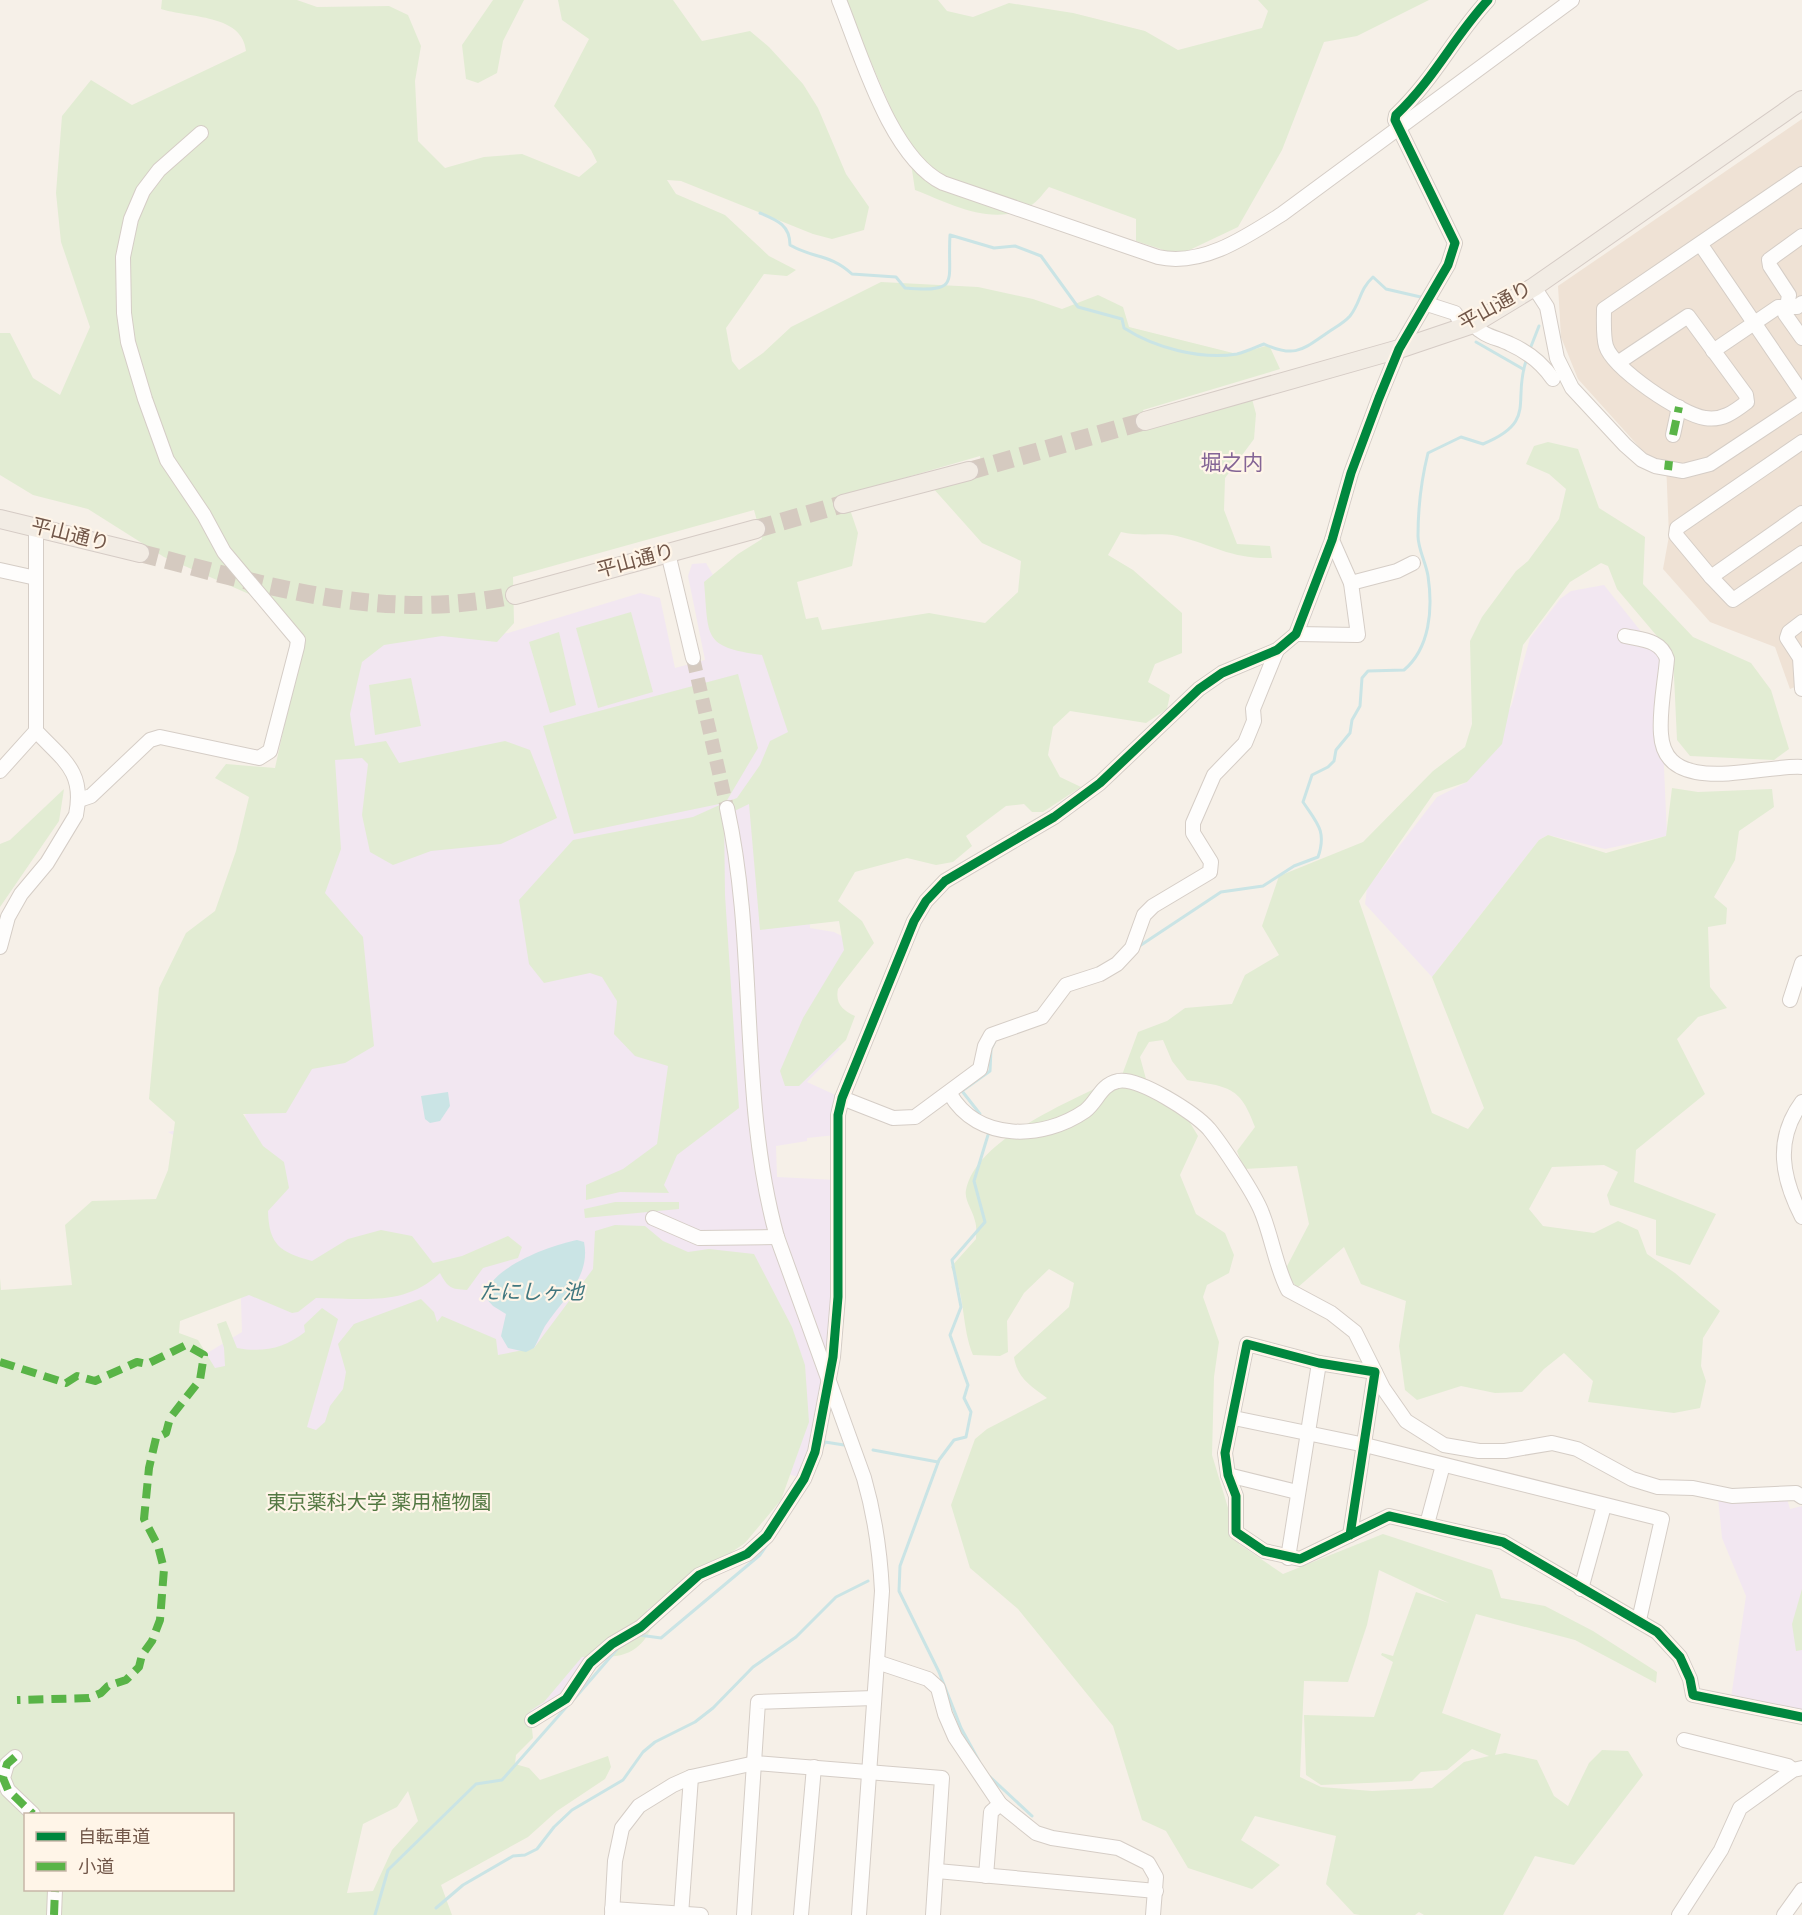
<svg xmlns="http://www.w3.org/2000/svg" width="1802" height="1915" viewBox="0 0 1802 1915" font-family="Overpass,'Noto Sans JP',sans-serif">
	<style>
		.residential { fill: #efe2d5 }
		.education { fill: #f2e7f1 }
		.green { fill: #e2ecd3; fill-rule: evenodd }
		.water { fill: #cae4e5 }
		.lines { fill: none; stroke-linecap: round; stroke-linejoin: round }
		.stream { stroke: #cae4e5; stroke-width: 3 }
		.minor-tunnel { stroke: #d5cac0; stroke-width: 14; stroke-dasharray: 14 7; stroke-linecap: butt }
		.major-tunnel { stroke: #d5cac0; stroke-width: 18; stroke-dasharray: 18 9; stroke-linecap: butt }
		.minor-casing { stroke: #d5cdc6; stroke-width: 16 }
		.major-casing { stroke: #d5cbc5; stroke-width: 20 }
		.minor { stroke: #fefdfc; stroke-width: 14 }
		.major { stroke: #f2ece4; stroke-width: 18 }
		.quiet { stroke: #59b447; stroke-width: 8; stroke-dasharray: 15 8; stroke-linecap: butt }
		.cycleway-casing { stroke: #fff5e8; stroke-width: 13 }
		.cycleway { stroke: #00873e; stroke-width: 9 }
		.labels { text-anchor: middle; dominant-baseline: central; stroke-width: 4.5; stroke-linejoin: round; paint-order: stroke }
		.street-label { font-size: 20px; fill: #725749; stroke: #fff5e8 }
		.park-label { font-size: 20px; fill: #537842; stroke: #fff5e8 }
		.neighbourhood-label { font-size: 21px; fill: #846596; stroke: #fff5e8 }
		.water-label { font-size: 21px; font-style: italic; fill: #40777f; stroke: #fff5e8 }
	</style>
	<rect width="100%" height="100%" fill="#f6f0e8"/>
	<path class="residential" d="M1802,119V684L1790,689L1775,647L1710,622L1663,569L1669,536L1666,462L1649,456L1641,449L1578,379L1561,337L1558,286Z"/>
	<g class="education">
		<path d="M706,563L731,606L765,630L805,802L810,928L834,932L867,949L806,1027L840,1049L807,1082L842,1098L836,1135L807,1138V1141L776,1146L777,1177L837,1180L838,1297L804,1479L782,1472L699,1509L737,1559L699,1575L612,1644L566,1699L532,1719L29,1707L204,1355L242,1332L238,1205L197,1148L168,1132L197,1126L246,1123L242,1078L350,619L477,636L508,633L640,593L660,598L675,668L705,660L688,576L692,564Z"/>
		<path d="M1604,585L1659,654L1667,836L1605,849L1548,835L1539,840L1432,977L1365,904L1367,888L1437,797L1467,782L1485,758L1512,704L1530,638L1560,599L1571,591Z"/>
		<path d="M1786,1496L1790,1509L1802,1506V1712L1731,1698L1746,1596L1722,1538L1718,1497Z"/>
	</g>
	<g class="green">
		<path d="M162,0H297L317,7L389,6L408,15L421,46L415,81L418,141L445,168L484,157L522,154L579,177L597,162L591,150L554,106L589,39L562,20L558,0H673L702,41L750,31L769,47L803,84L818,108L846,174L869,207L864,230L832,239L813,234L681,181L667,180L676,194L725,215L769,256L796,270L787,276L764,274L726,328L732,361L739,370L763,353L791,327L881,282L978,287L1033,299L1062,309L1098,295L1123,307L1129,327L1237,354L1269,345L1280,369L1143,410L1148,426L1252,399L1256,414L1254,439L1225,478L1224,510L1237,544L1270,546L1272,558C1230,559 1214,545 1177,536C1159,532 1141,537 1121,532L1108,555L1133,570L1182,613V653L1155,664L1148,682L1170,695L1167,709L1146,723L1070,711L1053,727L1048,755L1060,777L1081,787L1043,812H1032L1024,804L1006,806L966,836L972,846L953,862L936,865L907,858L855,872L838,901L862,921L874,943L838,989C835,1004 843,1010 855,1016L846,1040L799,1086H785L780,1071L803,1018L844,950L839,921L760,930L749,804L724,816L725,895L739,1108L677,1155L664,1185L669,1193L620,1192L586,1200V1185L623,1169L657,1144L668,1066L635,1056L614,1034L617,1001L602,977L590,973L544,983L529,964L519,900L573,840L693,817L724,803L574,834L543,726L738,674L758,748L726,802L737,798L760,765L770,741L788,732L762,655C702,647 709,637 704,582L738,554L762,539L754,510L513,577L514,623L497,642L442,636L384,645L362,662L350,714L355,746L386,741L399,763L505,741L530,750L557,818L501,844L431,851L393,865L370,852L362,815L368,764L362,758L335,760L341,849L325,893L363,937L374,1046L345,1063L312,1069L286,1113L243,1114L263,1146L284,1162L289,1188L268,1211C269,1245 280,1252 312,1261L348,1239L381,1230L412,1236L433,1263L462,1256L508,1236L522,1247L518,1258L483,1268L467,1290C451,1289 448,1288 440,1273C405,1307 361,1298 316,1298L298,1312L292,1313L249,1295L180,1321L179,1333L198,1340L215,1368L225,1366L224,1348L217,1324L226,1321L237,1348C263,1353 285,1348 305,1332L304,1325L322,1308L338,1319L307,1427L316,1430L325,1422L330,1406L343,1389L346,1372L338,1344L354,1324L421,1299L434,1312L437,1322L442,1316L496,1339L498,1355L534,1348L593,1269L595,1231L615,1225L645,1226L663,1241L688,1252L709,1249L754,1254L792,1327L805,1365L809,1422L781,1500L745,1543L647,1610L652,1627C636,1660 615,1657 582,1657L544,1702L530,1711L533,1738L516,1755L515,1764L529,1768L540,1780L608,1756L611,1767L605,1779L557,1811L528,1837L441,1885L452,1915H0V1278L1,1290L72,1285L65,1225L92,1201L156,1199L168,1170L175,1122L149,1099L159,988L186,933L215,911L236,851L249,797L215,778L226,764L275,768L298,663L282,623L249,594L164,557L88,509L33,495L0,475V333H10L33,378L60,395L90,327L61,242L56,193L62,116L91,80L132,105L246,51C243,14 188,18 161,9ZM980,456L983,474L932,487L982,543L1021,561L1018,592L985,623L929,613L822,630L818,617L806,619L797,582L852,566L858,533L845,495ZM408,1791L418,1821L392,1850L373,1891L347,1893L363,1824L397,1807ZM26,1814H232V1890H26Z"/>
		<path d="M493,0H524L503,41L497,73L478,83L466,79L462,45Z"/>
		<path d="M844,0H938L947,11L973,17L1009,3L1073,13L1145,31L1178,50L1262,28L1268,11L1258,0H1429L1357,36L1324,42L1282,150L1238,227L1179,255L1136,241V219L1049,187C1044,192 1039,200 1033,204C996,229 951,204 915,190L909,150Z"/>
		<path d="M1548,442L1578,449L1599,508L1645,537L1643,584L1693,637L1751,663L1771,690L1789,749L1774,760L1690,756L1677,740L1673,655L1617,589L1608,566L1601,563L1570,582L1523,645L1502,744L1467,782L1434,793L1359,901L1432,1113L1468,1129L1484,1108L1432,977L1539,840L1548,835L1606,853L1666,836L1672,788L1698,792L1772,789L1774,807L1739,831L1735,860L1714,897L1727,908L1726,924L1708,927L1710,987L1727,1008L1698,1017L1677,1039L1705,1094L1636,1150L1634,1182L1716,1214L1690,1265L1656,1255V1220L1610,1205L1607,1195L1618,1172L1604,1165L1552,1167L1529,1209L1543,1226L1594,1233L1618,1221L1638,1230L1647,1254L1675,1273L1720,1311L1703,1338L1701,1366L1706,1381L1700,1408L1674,1413L1588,1402L1593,1381L1564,1353L1544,1369L1522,1392L1495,1393L1461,1386L1417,1400L1405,1390L1399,1346L1406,1301L1361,1284L1344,1247L1297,1288L1285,1270L1309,1224L1297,1166L1244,1169L1237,1151L1255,1127C1240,1086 1229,1087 1187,1080L1172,1061L1163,1040L1149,1042L1140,1057L1146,1079L1171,1091L1198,1136L1180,1175L1196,1214L1225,1233L1234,1255L1229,1273L1207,1285L1203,1297L1219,1342L1214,1377L1212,1455L1239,1544L1283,1574L1383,1534L1492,1570L1501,1598L1545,1606L1593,1631L1657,1672L1656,1683L1575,1640L1476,1614L1442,1713L1501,1734L1495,1755L1505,1753L1537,1760L1554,1796L1568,1806L1589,1763L1602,1750L1628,1751L1643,1775L1574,1865L1535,1856L1503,1915H1424L1419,1912L1415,1915H1360L1354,1914L1326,1884L1336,1836L1255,1816L1241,1840L1280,1865L1252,1889L1188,1868L1166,1831L1142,1820L1113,1726L1018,1609L970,1568L951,1505L975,1439L987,1429L1047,1398C1031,1386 1017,1378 1014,1357L1069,1307L1074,1283L1049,1269L1024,1293L1007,1321L1008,1352L1000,1356L973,1355C961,1326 966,1295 951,1267L976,1239C976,1233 977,1227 975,1221C973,1211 964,1200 966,1190C977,1136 1078,1099 1122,1075L1138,1032L1167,1021L1185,1008L1232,1004L1245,975L1279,955L1262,926L1279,876L1363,842L1433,771L1465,747L1472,724L1470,641L1482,617L1516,571L1528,561L1559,519L1566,489L1549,474L1526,464L1534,446ZM1379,1570L1449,1603L1416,1592L1393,1656L1382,1653L1381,1655L1393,1662L1374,1717L1304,1715L1306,1775L1321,1785L1412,1781L1421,1772L1447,1770L1472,1749L1489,1756L1464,1762L1432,1788L1372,1791L1321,1787L1300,1777L1304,1681L1348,1682L1367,1625Z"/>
		<path d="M631,612L653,692L598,708L576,628Z"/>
		<path d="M559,632L576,705L550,713L529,642Z"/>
		<path d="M411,678L421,726L375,735L369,685Z"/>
		<path d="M64,789L59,821L0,907V844L10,840Z"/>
		<path d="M615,1202H679V1209L585,1218L584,1209Z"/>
		<path d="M1802,1589V1650L1796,1651L1792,1624Z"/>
	</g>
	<g class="water">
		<path d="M448,1092L450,1106L440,1121L430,1123L425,1119L421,1096Z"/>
		<path d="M577,1240L584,1242C591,1277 563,1299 545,1326C541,1333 538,1341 534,1348L526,1352L508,1348L501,1336L506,1314L493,1306L484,1296C493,1266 549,1246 577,1240Z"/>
	</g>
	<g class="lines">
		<g class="stream">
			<path d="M760,213C777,220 790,225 790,245C814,259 829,253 852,274L896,277L905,288C962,293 947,282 950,235L994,248L1015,246L1041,256L1078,307L1122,319L1124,328C1155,348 1201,360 1237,354C1246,352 1256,347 1264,344C1295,358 1302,350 1327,333C1334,328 1344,323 1350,316C1361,302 1359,290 1373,277L1386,289L1425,298"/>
			<path d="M1476,342L1523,369"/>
			<path d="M1530,349L1539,326"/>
			<path d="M1138,947L1221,892L1263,886L1294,866L1318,857C1327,831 1317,823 1303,802L1312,775L1328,767L1334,761L1336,750L1350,733L1352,720L1360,706L1362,678L1368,671L1404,670C1430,648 1433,609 1428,576C1426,563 1418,549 1418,536C1418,508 1421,481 1428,453L1461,437L1483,444C1539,421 1511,401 1527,358"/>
			<path d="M980,1114L962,1091L990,1071L991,1049L995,1041"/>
			<path d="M822,1448L825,1442L844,1445"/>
			<path d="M873,1450L938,1462"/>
			<path d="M639,1635L661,1638L760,1555L769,1542"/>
			<path d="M574,1699L619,1647"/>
			<path d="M979,1761L961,1728L939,1672L899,1591L900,1566L939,1460L954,1440L966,1437L971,1412L964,1398L968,1385L950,1335L961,1307L952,1260L985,1222L974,1181L988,1135"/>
			<path d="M989,1776L1032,1816"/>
			<path d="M436,1908L463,1885L513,1856L525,1855L537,1849L554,1827L572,1810L623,1780L643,1752L655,1742L695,1722L713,1708L753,1667L796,1637L836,1597L868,1581"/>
			<path d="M375,1915L388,1870L476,1784L502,1780L569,1704"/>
		</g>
		<path class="minor-tunnel" d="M693,658L727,808"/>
		<g class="major-tunnel">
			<path d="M969,471L1145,421"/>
			<path d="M756,529L843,504"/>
			<path d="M140,553C269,586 381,623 515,595"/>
		</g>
		<defs>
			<g id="minor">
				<path d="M839,0C861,54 890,157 943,183L1158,257C1202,267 1246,237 1282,214L1572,0"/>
				<path d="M1802,236L1769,260L1770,266L1789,295L1787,307H1797L1802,303"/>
				<path d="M1701,245L1802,393"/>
				<path d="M1534,287L1547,307L1557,358L1572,388L1625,445L1642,460L1655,466L1683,471L1710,464L1802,403"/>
				<path d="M1427,304L1455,313L1464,327"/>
				<path d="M1473,324C1484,337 1496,337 1510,344C1528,352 1542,363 1553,379"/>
				<path d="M1713,351L1778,307H1787L1785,314L1802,338"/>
				<path d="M1619,362L1688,316L1746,395L1747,402C1734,412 1722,421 1705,418C1682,415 1613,369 1606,346C1603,336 1604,320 1604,309L1802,174"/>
				<path d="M1673,435L1679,407"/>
				<path d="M1802,442L1677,528L1676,535L1711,577L1802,513"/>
				<path d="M668,553L693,658"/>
				<path d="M0,570L36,578"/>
				<path d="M1711,577L1733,600L1802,553"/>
				<path d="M1351,583L1397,571L1413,563"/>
				<path d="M1802,622L1789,632L1787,638L1800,658L1802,689"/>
				<path d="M1296,634L1358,635L1351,583L1332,540"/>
				<path d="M1625,636C1643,640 1661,640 1667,659C1665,683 1659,710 1661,734C1665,799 1762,764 1802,767"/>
				<path d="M0,771L36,731V528"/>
				<path d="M79,800L91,796L150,740L160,737L259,758L270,751L297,647L298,640L224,552L204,515L167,460L145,399L128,342L124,313L123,257L131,219L143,191L159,170L201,133"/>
				<path d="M727,808C758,948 738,1096 777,1237L864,1478C875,1516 880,1551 882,1591L859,1915"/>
				<path d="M0,947L8,917L21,894L47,863L76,815C85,771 63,760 36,731"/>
				<path d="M1790,1000L1802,963"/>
				<path d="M950,1094C978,1142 1043,1140 1085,1111C1098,1101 1100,1085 1118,1081C1139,1077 1195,1113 1209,1129C1222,1145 1255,1194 1262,1213C1272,1238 1276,1267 1288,1290L1331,1313L1355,1332L1383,1388L1406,1421L1444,1445L1479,1451H1505L1552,1443L1577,1449L1632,1479L1658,1487L1693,1488L1732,1496L1796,1493L1802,1497"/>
				<path d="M842,1098L893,1118L915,1117L980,1069L985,1046L991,1035L1042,1017L1066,985L1100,974L1117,964L1132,948L1144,915L1153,906L1210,872L1211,862L1193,833V823L1214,775L1245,743L1254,721L1253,709L1277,650"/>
				<path d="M1802,1102C1774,1140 1782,1178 1802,1217"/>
				<path d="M653,1218L699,1238L777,1237"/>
				<path d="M1234,1418L1365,1445L1662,1519L1639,1620"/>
				<path d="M1228,1475L1297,1492"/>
				<path d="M1427,1524L1443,1465"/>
				<path d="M1350,1535L1375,1372L1319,1363L1247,1344L1225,1453L1228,1475L1236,1496V1532L1264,1551L1300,1559L1389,1516L1503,1542L1657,1632L1680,1657L1690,1679L1693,1695L1802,1717"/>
				<path d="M1288,1558L1319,1363"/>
				<path d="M1581,1589L1604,1506"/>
				<path d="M877,1662L928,1679L938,1688L945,1714L955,1737L1000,1804L1036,1833L1052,1838L1118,1848L1148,1863L1156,1877L1153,1915"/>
				<path d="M532,1720L566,1699L590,1663L612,1644L641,1627L699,1575L747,1554L767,1536L804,1479L815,1452L833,1357L838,1297V1115L842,1098L914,921L926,901L945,881L1054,817L1100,783L1199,689L1222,673L1277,650L1296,634L1332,540L1351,473L1379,398L1399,349L1448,265L1455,243L1395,120L1396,115C1435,78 1453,38 1488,0"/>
				<path d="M1684,1740L1788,1766L1793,1770"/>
				<path d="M15,1757L7,1764L3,1778L8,1790L33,1814"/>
				<path d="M937,1871L1156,1891"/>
				<path d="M986,1876L991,1812L1000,1804"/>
				<path d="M612,1909L701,1915"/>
				<path d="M54,1915L55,1890"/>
				<path d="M612,1915L615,1861L622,1828L639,1806L673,1785L691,1777L755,1763L942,1778L933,1915"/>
				<path d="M681,1915L691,1777"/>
				<path d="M744,1915L758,1702L874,1698"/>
				<path d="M801,1915L814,1767"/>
				<path d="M1679,1915L1721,1850L1740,1808L1793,1770L1802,1768"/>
				<path d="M1784,1915L1802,1890"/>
			</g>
			<g id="major">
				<path d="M1145,421L1399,349L1473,324L1534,287L1802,100"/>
				<path d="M843,504L969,471"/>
				<path d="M0,519L140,553"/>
				<path d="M515,595L756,529"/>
			</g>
		</defs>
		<use href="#minor" class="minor-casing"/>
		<use href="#major" class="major-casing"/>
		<use href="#minor" class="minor"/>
		<use href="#major" class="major"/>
		<g class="quiet">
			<path d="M1673,435L1679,407"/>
			<path d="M1668,470L1669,461"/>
			<path d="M0,1362L66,1383L77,1376L95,1381L137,1362L147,1364L186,1345L204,1355L200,1380L170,1418L166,1433L156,1438L149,1468L144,1519L158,1546L164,1569L160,1620L152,1641L142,1655L139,1667L126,1680L108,1686L101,1693L89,1698L17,1700"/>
			<path d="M15,1757L7,1764L3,1778L8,1790L33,1814"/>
			<path d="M54,1915L55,1890"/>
		</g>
		<defs>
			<g id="cycleway">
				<path d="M1350,1535L1375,1372L1319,1363L1247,1344L1225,1453L1228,1475L1236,1496V1532L1264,1551L1300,1559L1389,1516L1503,1542L1657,1632L1680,1657L1690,1679L1693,1695L1802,1717"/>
				<path d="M532,1720L566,1699L590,1663L612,1644L641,1627L699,1575L747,1554L767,1536L804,1479L815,1452L833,1357L838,1297V1115L842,1098L914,921L926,901L945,881L1054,817L1100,783L1199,689L1222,673L1277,650L1296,634L1332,540L1351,473L1379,398L1399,349L1448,265L1455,243L1395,120L1396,115C1435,78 1453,38 1488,0"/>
			</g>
		</defs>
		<use href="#cycleway" class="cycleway-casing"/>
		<use href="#cycleway" class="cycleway"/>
	</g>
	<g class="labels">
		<g class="street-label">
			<text transform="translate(1496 307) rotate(-29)">平山通り</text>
			<text transform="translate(70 536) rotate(14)">平山通り</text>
			<text transform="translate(636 562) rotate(-15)">平山通り</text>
		</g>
		<g class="park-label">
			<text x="379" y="1504">東京薬科大学 薬用植物園</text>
		</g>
		<g class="neighbourhood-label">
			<text x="1232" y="464">堀之内</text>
		</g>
		<g class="water-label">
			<text x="531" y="1293">たにしヶ池</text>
		</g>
	</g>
	<rect x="24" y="1813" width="210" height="78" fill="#fff5e8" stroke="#c7b6a8" stroke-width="1.5"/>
	<rect x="36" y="1832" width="30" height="9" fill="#00873e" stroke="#c7b6a8" stroke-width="1.5"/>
	<text x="78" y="1843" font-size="18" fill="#725749">自転車道</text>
	<rect x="36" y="1862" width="30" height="9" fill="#59b447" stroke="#c7b6a8" stroke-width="1.5"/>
	<text x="78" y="1873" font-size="18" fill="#725749">小道</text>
</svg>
